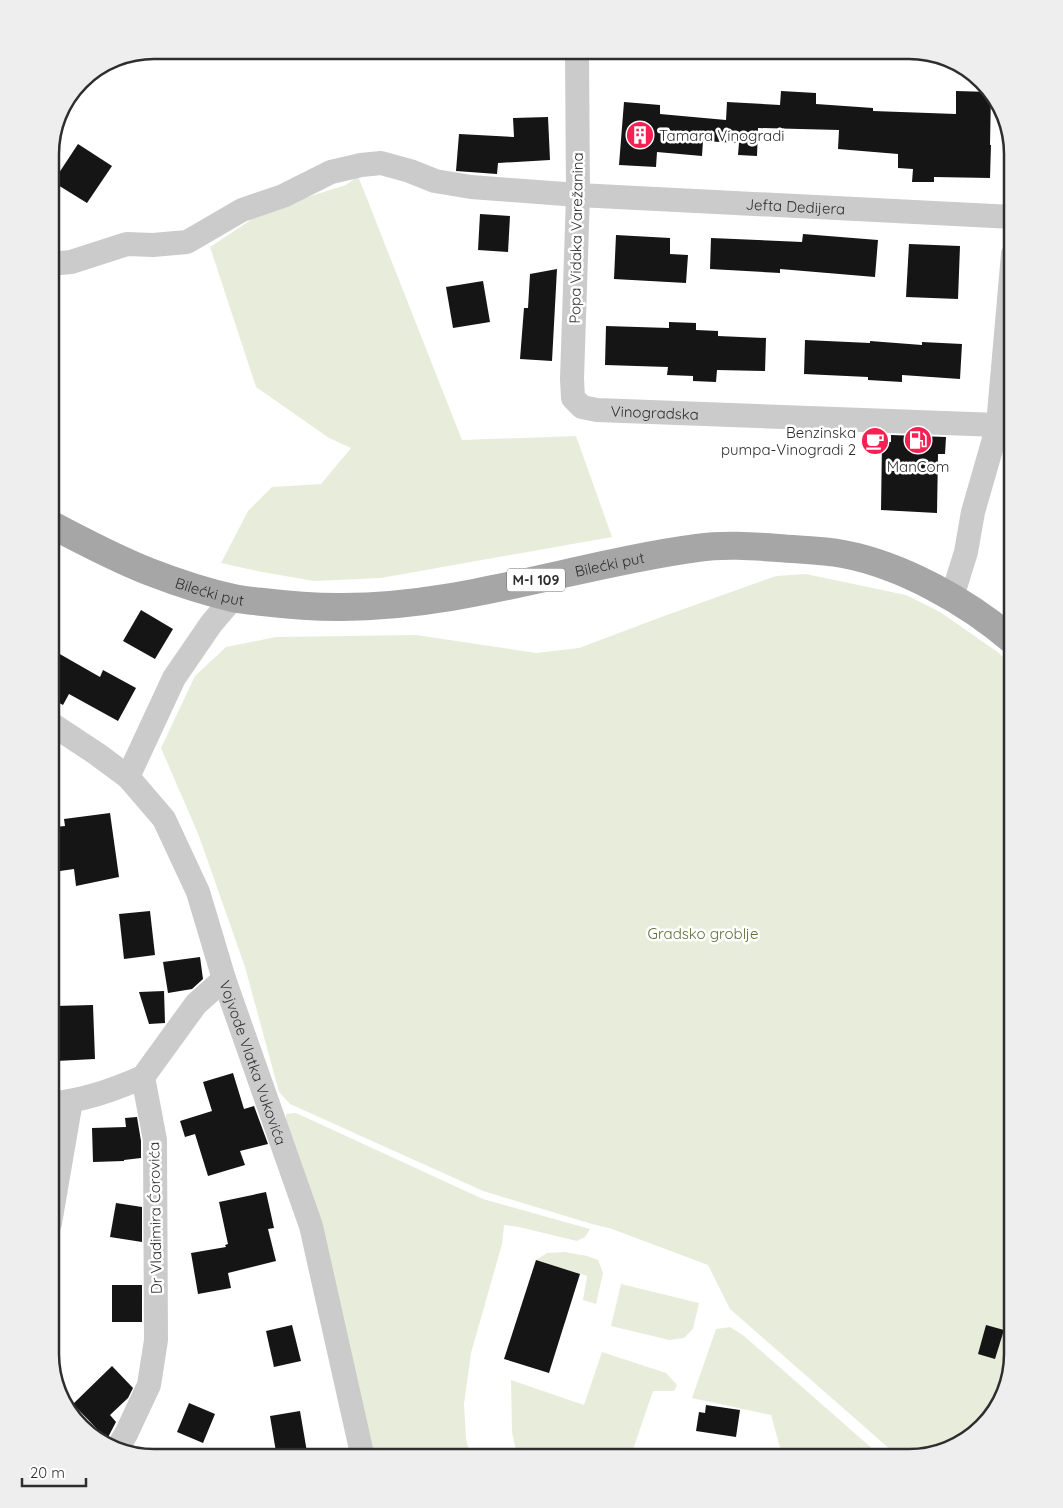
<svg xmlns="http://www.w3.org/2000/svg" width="1063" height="1508" viewBox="0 0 1063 1508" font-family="Quicksand,sans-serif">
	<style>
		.green { fill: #e8eddb }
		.building { fill: #151515 }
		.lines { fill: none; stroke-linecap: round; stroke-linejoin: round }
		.minor { stroke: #cbcbcb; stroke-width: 24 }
		.primary { stroke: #a6a6a6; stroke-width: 28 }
		.labels { text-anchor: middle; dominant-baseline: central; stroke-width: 5; stroke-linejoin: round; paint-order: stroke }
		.shield { fill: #fff; stroke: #6d6d6d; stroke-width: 1 }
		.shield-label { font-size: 14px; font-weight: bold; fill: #2e2e2e }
		.poi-label { font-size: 15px; fill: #2e2e2e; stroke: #fff; text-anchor: start }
		.street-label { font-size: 15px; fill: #2e2e2e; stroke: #fff }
		.park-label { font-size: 15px; fill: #5a6e37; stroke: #fff }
		.rim { fill: none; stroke: #2e2e2e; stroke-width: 2.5 }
	</style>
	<rect width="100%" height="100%" fill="#fff"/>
	<g class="green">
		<path d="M358,176L462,440L576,436L612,537L381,578L314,581L262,572L221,563L248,511L272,487L321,484L351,448L329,438L256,387L210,247L266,210L346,185Z"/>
		<path d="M806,574L906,595L940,612L999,653L1013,667V1355L999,1407L962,1444L910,1458H900L730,1309L708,1265L612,1229L592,1224L483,1191L290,1104L279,1092L245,967L199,836L161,748L195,676L226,647L276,637L416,635L536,653L579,648L664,616L776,576Z"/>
		<path d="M296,1113L483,1199L590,1229L585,1237L577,1241L519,1227L504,1225L502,1244L471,1353L464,1404L466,1439L471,1458H369L286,1128V1114Z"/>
		<path d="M565,1252L587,1256L598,1260L603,1273L596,1304L583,1300L587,1276L536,1260L547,1253Z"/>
		<path d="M621,1284L699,1303L693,1329L684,1338L669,1340L611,1326Z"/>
		<path d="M730,1327L744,1336L883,1458H783L771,1415L692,1398L716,1329Z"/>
		<path d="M602,1352L666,1373L677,1385L674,1391H653L630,1458H518L512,1433L511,1380L584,1405Z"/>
	</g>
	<g class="building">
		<path d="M781,91L816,93V104L873,108V111L956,114V91L990,92L991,93L990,145H991L990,178L934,177V182H912L913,169L898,168V154L838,149L839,130L758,128L757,156L738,155L739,143L703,141L702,156L657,152L656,167L619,165L624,102L660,105V114L726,120L727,102L780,105Z"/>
		<path d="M548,117L550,160L498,163L497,174L456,171L459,134L514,137L513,118Z"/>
		<path d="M78,144L112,166L87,203L53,182Z"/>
		<path d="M480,214L510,216L508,252L478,250Z"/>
		<path d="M803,234L878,240L875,277L780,269V273L710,269L711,238L802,242Z"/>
		<path d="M616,235L670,238V254L688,255L686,283L614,279Z"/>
		<path d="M909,244L960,246L958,299L906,297Z"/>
		<path d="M557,269L552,361L520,359L524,308H528L530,274Z"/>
		<path d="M483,281L490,322L453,328L446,287Z"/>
		<path d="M669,322L696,323V330L718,331V336L766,338L765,371L717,370L716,382L693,381V376L667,375L668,367L605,365L606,326L669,328Z"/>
		<path d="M805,340L870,343V341L922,345V342L962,344L960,379L902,375V382L868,380V377L804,374Z"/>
		<path d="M891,435L946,437L945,454H938L937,513L881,510L882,442H891Z"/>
		<path d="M141,610L173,629L155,659L123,641Z"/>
		<path d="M58,653L100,677L103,670L136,688L118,721L69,694L63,705L50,698V666Z"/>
		<path d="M110,813L119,877L76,886L74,869L60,871L54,827L65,826L64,819Z"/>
		<path d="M150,911L155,955L124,959L119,914Z"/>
		<path d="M200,957L203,979L192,989L168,993L163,962Z"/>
		<path d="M164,991L165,1023L149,1024L139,992Z"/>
		<path d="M93,1005L95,1059L56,1061L55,1006Z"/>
		<path d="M233,1073L244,1109L254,1106L268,1144L240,1151L245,1165L208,1176L195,1134L185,1137L180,1121L212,1111L203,1082Z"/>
		<path d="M137,1117L141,1141V1158L124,1160V1161L93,1162L92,1128L126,1127L125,1118Z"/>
		<path d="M266,1192L274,1228L268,1229L276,1261L228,1273L231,1288L198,1294L191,1253L226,1247L225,1245L228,1244L219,1202Z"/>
		<path d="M116,1203L142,1207V1242L110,1237Z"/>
		<path d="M536,1260L580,1274L549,1373L504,1359Z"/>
		<rect x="112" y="1285" width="30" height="37"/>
		<path d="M292,1325L301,1361L274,1367L266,1331Z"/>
		<path d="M986,1325L1004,1330L995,1359L978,1354Z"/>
		<path d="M112,1366L133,1388L128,1398L110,1415L116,1422L104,1445L101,1444L94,1436L99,1431L73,1404Z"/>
		<path d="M189,1403L215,1414L203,1443L177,1432Z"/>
		<path d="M706,1405L740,1410L736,1437L696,1431L699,1412L705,1413Z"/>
		<path d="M300,1411L308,1458H277L270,1416Z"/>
	</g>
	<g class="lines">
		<g class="minor">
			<path id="s1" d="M577,50L578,195L572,379L573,398L582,407L597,410L998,425L1013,423"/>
			<path id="s2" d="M50,264L71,262L127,244L153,245L187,242L242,210L283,196L331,172L361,165L381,163L410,171L435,181L471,187L578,195L1013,217"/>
			<path d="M952,597L966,552L973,512L998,425L1013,254"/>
			<path id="s3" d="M50,723L97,754L128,777L164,819L198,892L224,979L311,1226L363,1458"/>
			<path d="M128,777L174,678L211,624L233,598"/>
			<path d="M50,1104C84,1100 111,1091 143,1077"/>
			<path d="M50,1223L71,1101"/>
			<path d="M117,1449L126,1434L149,1385L156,1340L155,1140L143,1077L196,1004L224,979"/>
		</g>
		<path class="primary" id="s4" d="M50,524C83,541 116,559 150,572C176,582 206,592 233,598C242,600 253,601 263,602C288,605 313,607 338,607C460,608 577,564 697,548C724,544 751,546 778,548C800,550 822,550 843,554C902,565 968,602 1013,641"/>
	</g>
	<defs>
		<symbol id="building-disc" viewBox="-11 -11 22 22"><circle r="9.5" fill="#f62052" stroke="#fff"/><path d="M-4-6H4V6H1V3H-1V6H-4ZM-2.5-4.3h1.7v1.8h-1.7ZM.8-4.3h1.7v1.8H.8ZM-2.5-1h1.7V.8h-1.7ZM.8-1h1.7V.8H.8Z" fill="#fff"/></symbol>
		<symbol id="fuel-disc" viewBox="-11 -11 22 22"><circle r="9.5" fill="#f62052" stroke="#fff"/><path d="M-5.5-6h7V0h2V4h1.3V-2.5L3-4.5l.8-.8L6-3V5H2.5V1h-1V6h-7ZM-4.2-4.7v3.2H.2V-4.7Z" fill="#fff"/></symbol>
		<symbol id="cafe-disc" viewBox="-11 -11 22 22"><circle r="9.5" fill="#f62052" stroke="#fff"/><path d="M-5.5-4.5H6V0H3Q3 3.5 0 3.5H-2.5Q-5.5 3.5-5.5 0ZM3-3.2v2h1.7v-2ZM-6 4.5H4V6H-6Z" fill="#fff"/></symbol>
	</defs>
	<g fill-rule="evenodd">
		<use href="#building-disc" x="624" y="119" width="32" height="32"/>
		<use href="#fuel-disc" x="902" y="424" width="32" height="32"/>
		<use href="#cafe-disc" x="859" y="425" width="32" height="32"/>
	</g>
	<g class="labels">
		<rect class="shield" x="507" y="568.5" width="58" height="23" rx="4"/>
		<g class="shield-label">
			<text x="536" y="580">M-I 109</text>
		</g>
		<g class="poi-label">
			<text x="659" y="135">Tamara Vinogradi</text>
			<text x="856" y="432" text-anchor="end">Benzinska<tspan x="856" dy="17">pumpa-Vinogradi 2</tspan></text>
			<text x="918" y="466" text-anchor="middle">ManCom</text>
		</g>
		<g class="street-label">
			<text stroke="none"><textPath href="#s2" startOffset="770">Jefta Dedijera</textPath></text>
			<text transform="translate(576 238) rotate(-89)">Popa Vidaka Varežanina</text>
			<text stroke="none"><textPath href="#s1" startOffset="434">Vinogradska</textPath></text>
			<text stroke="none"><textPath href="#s4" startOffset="579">Bilećki put</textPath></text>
			<text stroke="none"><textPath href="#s4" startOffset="174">Bilećki put</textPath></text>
			<text stroke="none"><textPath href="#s3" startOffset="410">Vojvode Vlatka Vukovića</textPath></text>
			<text transform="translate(155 1218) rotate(-91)">Dr Vladimira Ćorovića</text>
		</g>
		<g class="park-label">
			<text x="703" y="933">Gradsko groblje</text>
		</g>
	</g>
	<path d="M0 0H1063V1508H0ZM154 59H909A95 95 0 0 1 1004 154V1354A95 95 0 0 1 909 1449H154A95 95 0 0 1 59 1354V154A95 95 0 0 1 154 59Z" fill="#eee" fill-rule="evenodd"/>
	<path class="rim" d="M154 59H909A95 95 0 0 1 1004 154V1354A95 95 0 0 1 909 1449H154A95 95 0 0 1 59 1354V154A95 95 0 0 1 154 59Z"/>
	<path d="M22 1478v8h64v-8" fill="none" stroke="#2e2e2e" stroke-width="2.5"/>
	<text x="30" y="1478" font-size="15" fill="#2e2e2e" stroke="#ffffff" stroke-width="4" paint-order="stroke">20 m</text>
</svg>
